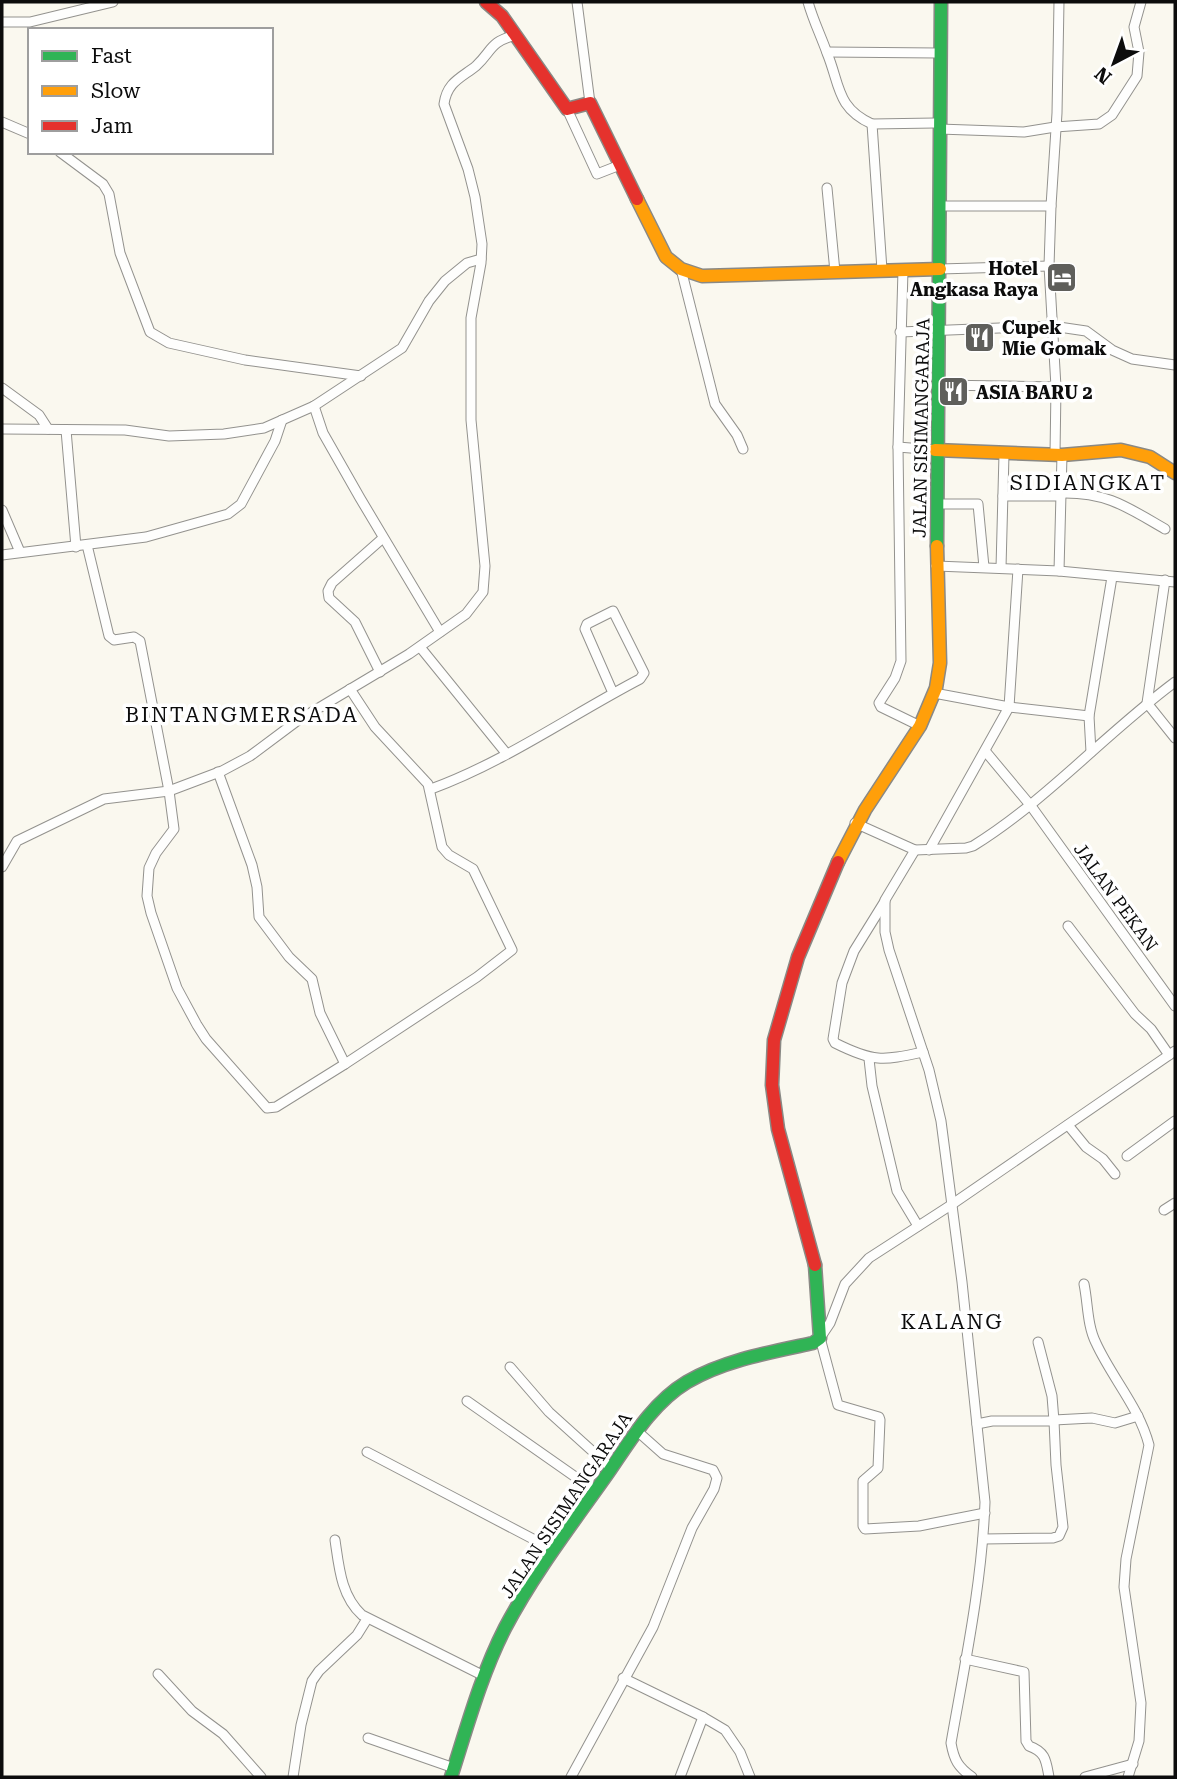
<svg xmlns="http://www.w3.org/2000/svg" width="1177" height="1779" viewBox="0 0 1177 1779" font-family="'Roboto Serif',serif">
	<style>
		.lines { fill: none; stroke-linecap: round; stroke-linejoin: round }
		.street-casing { stroke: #93928e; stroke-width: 11 }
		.fast-casing { stroke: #8a8985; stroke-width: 15 }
		.slow-casing { stroke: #8a8985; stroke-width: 15 }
		.jam-casing { stroke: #8a8985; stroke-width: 15 }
		.street { stroke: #fefefd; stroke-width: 9 }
		.fast { stroke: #30b455; stroke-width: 12 }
		.slow { stroke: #ff9f0a; stroke-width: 12 }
		.jam { stroke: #e5322d; stroke-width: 12 }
		.labels { text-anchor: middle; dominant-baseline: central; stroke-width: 7; stroke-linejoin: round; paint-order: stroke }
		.poi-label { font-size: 18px; font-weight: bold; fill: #0c0c0c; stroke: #fff; text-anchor: start }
		.street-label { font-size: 18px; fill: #0c0c0c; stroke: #fff }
		.quarter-label { font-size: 21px; letter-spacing: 2px; fill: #0c0c0c; stroke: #fff }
	</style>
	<rect width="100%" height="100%" fill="#faf8ef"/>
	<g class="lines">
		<defs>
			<g id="street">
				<path d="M577,2L590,103"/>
				<path d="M808,2C813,20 821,36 827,53C840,84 836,108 872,124L935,123"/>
				<path d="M2,22H30L113,2"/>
				<path d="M827,52L937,53"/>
				<path d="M567,109L597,174L620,165"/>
				<path d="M2,122L30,134"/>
				<path d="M872,124L882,270"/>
				<path d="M939,129L1024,132L1055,127L1099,124L1112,115L1137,76L1139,52L1134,27L1141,2"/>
				<path d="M60,152L103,184L109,194L120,253L150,332L169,343L245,360L361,376"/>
				<path d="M827,188L835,272"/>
				<path d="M940,206H1051"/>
				<path d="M681,269L715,404L737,435L743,449"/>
				<path d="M940,269L1049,266"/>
				<path d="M903,270L898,447L901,661L895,678L879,703L881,707L920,726"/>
				<path d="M900,332L1052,326L1086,331L1112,350L1132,359L1175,365"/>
				<path d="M940,385L1056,387"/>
				<path d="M2,388L39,415L48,429"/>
				<path d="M314,406L323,433L360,498L440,632"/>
				<path d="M2,429L125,430L169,436L224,434L264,428L314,406L402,348L429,301L445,281L467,263L481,259"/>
				<path d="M66,430L76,547"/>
				<path d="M898,447L935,450"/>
				<path d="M1055,454L1056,387L1049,266L1051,206L1057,113L1059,2"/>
				<path d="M1061,493C1107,492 1127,507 1165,529"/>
				<path d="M1003,496H1061"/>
				<path d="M938,504H978L984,567"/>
				<path d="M2,510L20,552"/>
				<path d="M87,545L109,636L114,640L134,637L140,641L169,791L174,829L156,853L149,868L147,896L151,913L177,988L197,1025L206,1039L267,1108L276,1107L345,1064L477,977L512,950L473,869L449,855L442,847L428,784L375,727L350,689"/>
				<path d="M2,555L146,537L228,514L241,504L275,441L282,420"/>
				<path d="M936,566L1059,571L1175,582"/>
				<path d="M1001,568L1004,454"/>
				<path d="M1059,571L1062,455"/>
				<path d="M1165,580L1147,703L1175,738"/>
				<path d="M420,647L506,753"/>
				<path d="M380,672L355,622L329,598L328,591L332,583L383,538"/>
				<path d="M934,693L1009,707L1089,716"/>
				<path d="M986,752L1031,806L1175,1006"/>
				<path d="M1091,752L1089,716L1112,577"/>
				<path d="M218,772L252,865L257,887L259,917L289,957L312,979L320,1013L345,1064"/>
				<path d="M431,789C505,762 571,715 640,679L644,673L613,611L587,624L585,629L613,693"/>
				<path d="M855,823L915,850L966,848L973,846C1047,800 1105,734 1175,682"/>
				<path d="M915,850L885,900V932L889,950L929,1070L941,1121L962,1282L985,1502C982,1583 965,1663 951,1743C954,1760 958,1767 972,1777"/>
				<path d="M929,850L1009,707L1018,569"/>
				<path d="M2,867L17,841L104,799L169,791L222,771L250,756L297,721L409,654L466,614L483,592L485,566L471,420V318L481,263L482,244L475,197L468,169L444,104C447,82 461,78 476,66C493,50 489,42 516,35"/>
				<path d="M885,901L854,951L842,983L833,1039L835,1043C873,1062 882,1061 923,1052"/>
				<path d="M1068,926L1135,1014L1151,1029L1169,1055"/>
				<path d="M869,1059L872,1086L897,1191L918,1226"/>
				<path d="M1068,1125L1086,1147L1103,1159L1115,1174"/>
				<path d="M1127,1156L1175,1121"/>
				<path d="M1164,1210L1175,1203"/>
				<path d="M1084,1284C1088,1303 1087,1325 1096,1343C1112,1378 1139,1407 1149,1445L1126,1559L1124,1587L1141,1703L1139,1741L1128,1777"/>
				<path d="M1038,1342L1052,1396L1054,1421"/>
				<path d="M510,1367L549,1412L611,1468"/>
				<path d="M467,1401L594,1490"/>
				<path d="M1054,1420L1092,1418L1115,1423L1138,1416"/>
				<path d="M977,1424L992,1421H1054L1056,1465L1063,1527L1059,1536L1053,1538L983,1539"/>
				<path d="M367,1452L554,1550"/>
				<path d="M985,1513L919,1526L865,1529L863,1526V1481L878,1468L880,1420L879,1417L838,1405L820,1338L830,1323L845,1284L869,1258L951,1205L1175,1051"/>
				<path d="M335,1540C339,1567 341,1596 362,1615L484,1676"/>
				<path d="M965,1659L1024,1672L1026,1741L1029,1746C1046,1752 1046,1761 1049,1777"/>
				<path d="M158,1674L192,1711L223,1734L261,1777"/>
				<path d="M623,1678L703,1717L725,1730L740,1752L750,1777"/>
				<path d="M368,1738L454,1768"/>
				<path d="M293,1777L301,1725L312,1681L319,1671L357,1635L367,1619"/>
				<path d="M571,1777L653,1627L692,1528L714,1489L717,1478L713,1470L663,1454L636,1430"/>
				<path d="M680,1777L703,1717"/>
				<path d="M1085,1777L1133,1764"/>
			</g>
			<g id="fast">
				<path d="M937,546L941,2"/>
				<path d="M451,1777C467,1727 481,1675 505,1628C534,1573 572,1524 608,1473C630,1441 652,1403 687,1382C725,1360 771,1352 813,1343L820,1338L815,1265"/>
			</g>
			<g id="slow">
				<path d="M637,199L666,257L681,269L702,276L940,269"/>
				<path d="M935,450L1062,455L1121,450L1150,457L1175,473"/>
				<path d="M838,862L865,810L920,726L936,688L940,663L937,546"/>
			</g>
			<g id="jam">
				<path d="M486,2L502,16L567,109L590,103L637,199"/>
				<path d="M815,1265L778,1129L772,1085L774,1040L798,957L838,862"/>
			</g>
		</defs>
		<use href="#street" class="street-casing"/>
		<use href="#fast" class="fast-casing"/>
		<use href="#slow" class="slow-casing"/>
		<use href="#jam" class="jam-casing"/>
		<use href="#street" class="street"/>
		<use href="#fast" class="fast"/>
		<use href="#slow" class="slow"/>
		<use href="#jam" class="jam"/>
	</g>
	<defs>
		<symbol id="hotel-square" viewBox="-11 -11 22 22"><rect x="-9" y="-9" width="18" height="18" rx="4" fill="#5f5f5b" stroke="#fff"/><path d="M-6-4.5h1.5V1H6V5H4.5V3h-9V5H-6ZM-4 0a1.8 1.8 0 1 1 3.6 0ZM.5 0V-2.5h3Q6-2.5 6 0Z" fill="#fff"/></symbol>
		<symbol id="restaurant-square" viewBox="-11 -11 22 22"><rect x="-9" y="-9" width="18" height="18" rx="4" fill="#5f5f5b" stroke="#fff"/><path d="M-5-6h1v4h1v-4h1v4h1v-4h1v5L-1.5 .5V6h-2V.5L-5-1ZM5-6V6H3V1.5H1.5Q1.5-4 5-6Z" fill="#fff"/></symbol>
	</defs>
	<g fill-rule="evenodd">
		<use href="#hotel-square" x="1044" y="260" width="35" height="35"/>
		<use href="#restaurant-square" x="962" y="320" width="35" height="35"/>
		<use href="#restaurant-square" x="936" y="374" width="35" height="35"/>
	</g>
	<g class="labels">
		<g class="poi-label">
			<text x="1038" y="268" text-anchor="end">Hotel<tspan x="1038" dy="21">Angkasa Raya</tspan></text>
			<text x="1002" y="327">Cupek<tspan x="1002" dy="21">Mie Gomak</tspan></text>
			<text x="976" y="392">ASIA BARU 2</text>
		</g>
		<g class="street-label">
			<text transform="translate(921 428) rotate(-89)">JALAN SISIMANGARAJA</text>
			<text transform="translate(1116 897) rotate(54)">JALAN PEKAN</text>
			<text transform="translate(566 1505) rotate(-56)">JALAN SISIMANGARAJA</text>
		</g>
		<g class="quarter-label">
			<text x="1088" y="483">SIDIANGKAT</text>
			<text x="242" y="715">BINTANGMERSADA</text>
			<text x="952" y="1322">KALANG</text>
		</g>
	</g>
	<rect width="1177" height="1779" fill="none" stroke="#0c0c0c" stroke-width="7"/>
	<rect x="28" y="28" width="245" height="126" fill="#ffffff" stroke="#9e9e9e" stroke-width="2"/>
	<rect x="42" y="51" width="35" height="10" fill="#30b455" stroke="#9e9e9e" stroke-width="2"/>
	<text x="91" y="63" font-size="21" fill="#0c0c0c">Fast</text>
	<rect x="42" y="86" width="35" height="10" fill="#ff9f0a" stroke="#9e9e9e" stroke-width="2"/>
	<text x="91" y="98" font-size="21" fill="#0c0c0c">Slow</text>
	<rect x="42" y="121" width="35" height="10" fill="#e5322d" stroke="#9e9e9e" stroke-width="2"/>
	<text x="91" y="133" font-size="21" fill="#0c0c0c">Jam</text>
	<g transform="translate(1114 63) rotate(221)" stroke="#ffffff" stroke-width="5" paint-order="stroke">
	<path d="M0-5L12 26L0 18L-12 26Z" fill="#0c0c0c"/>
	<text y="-10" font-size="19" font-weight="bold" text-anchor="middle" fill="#0c0c0c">N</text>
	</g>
</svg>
